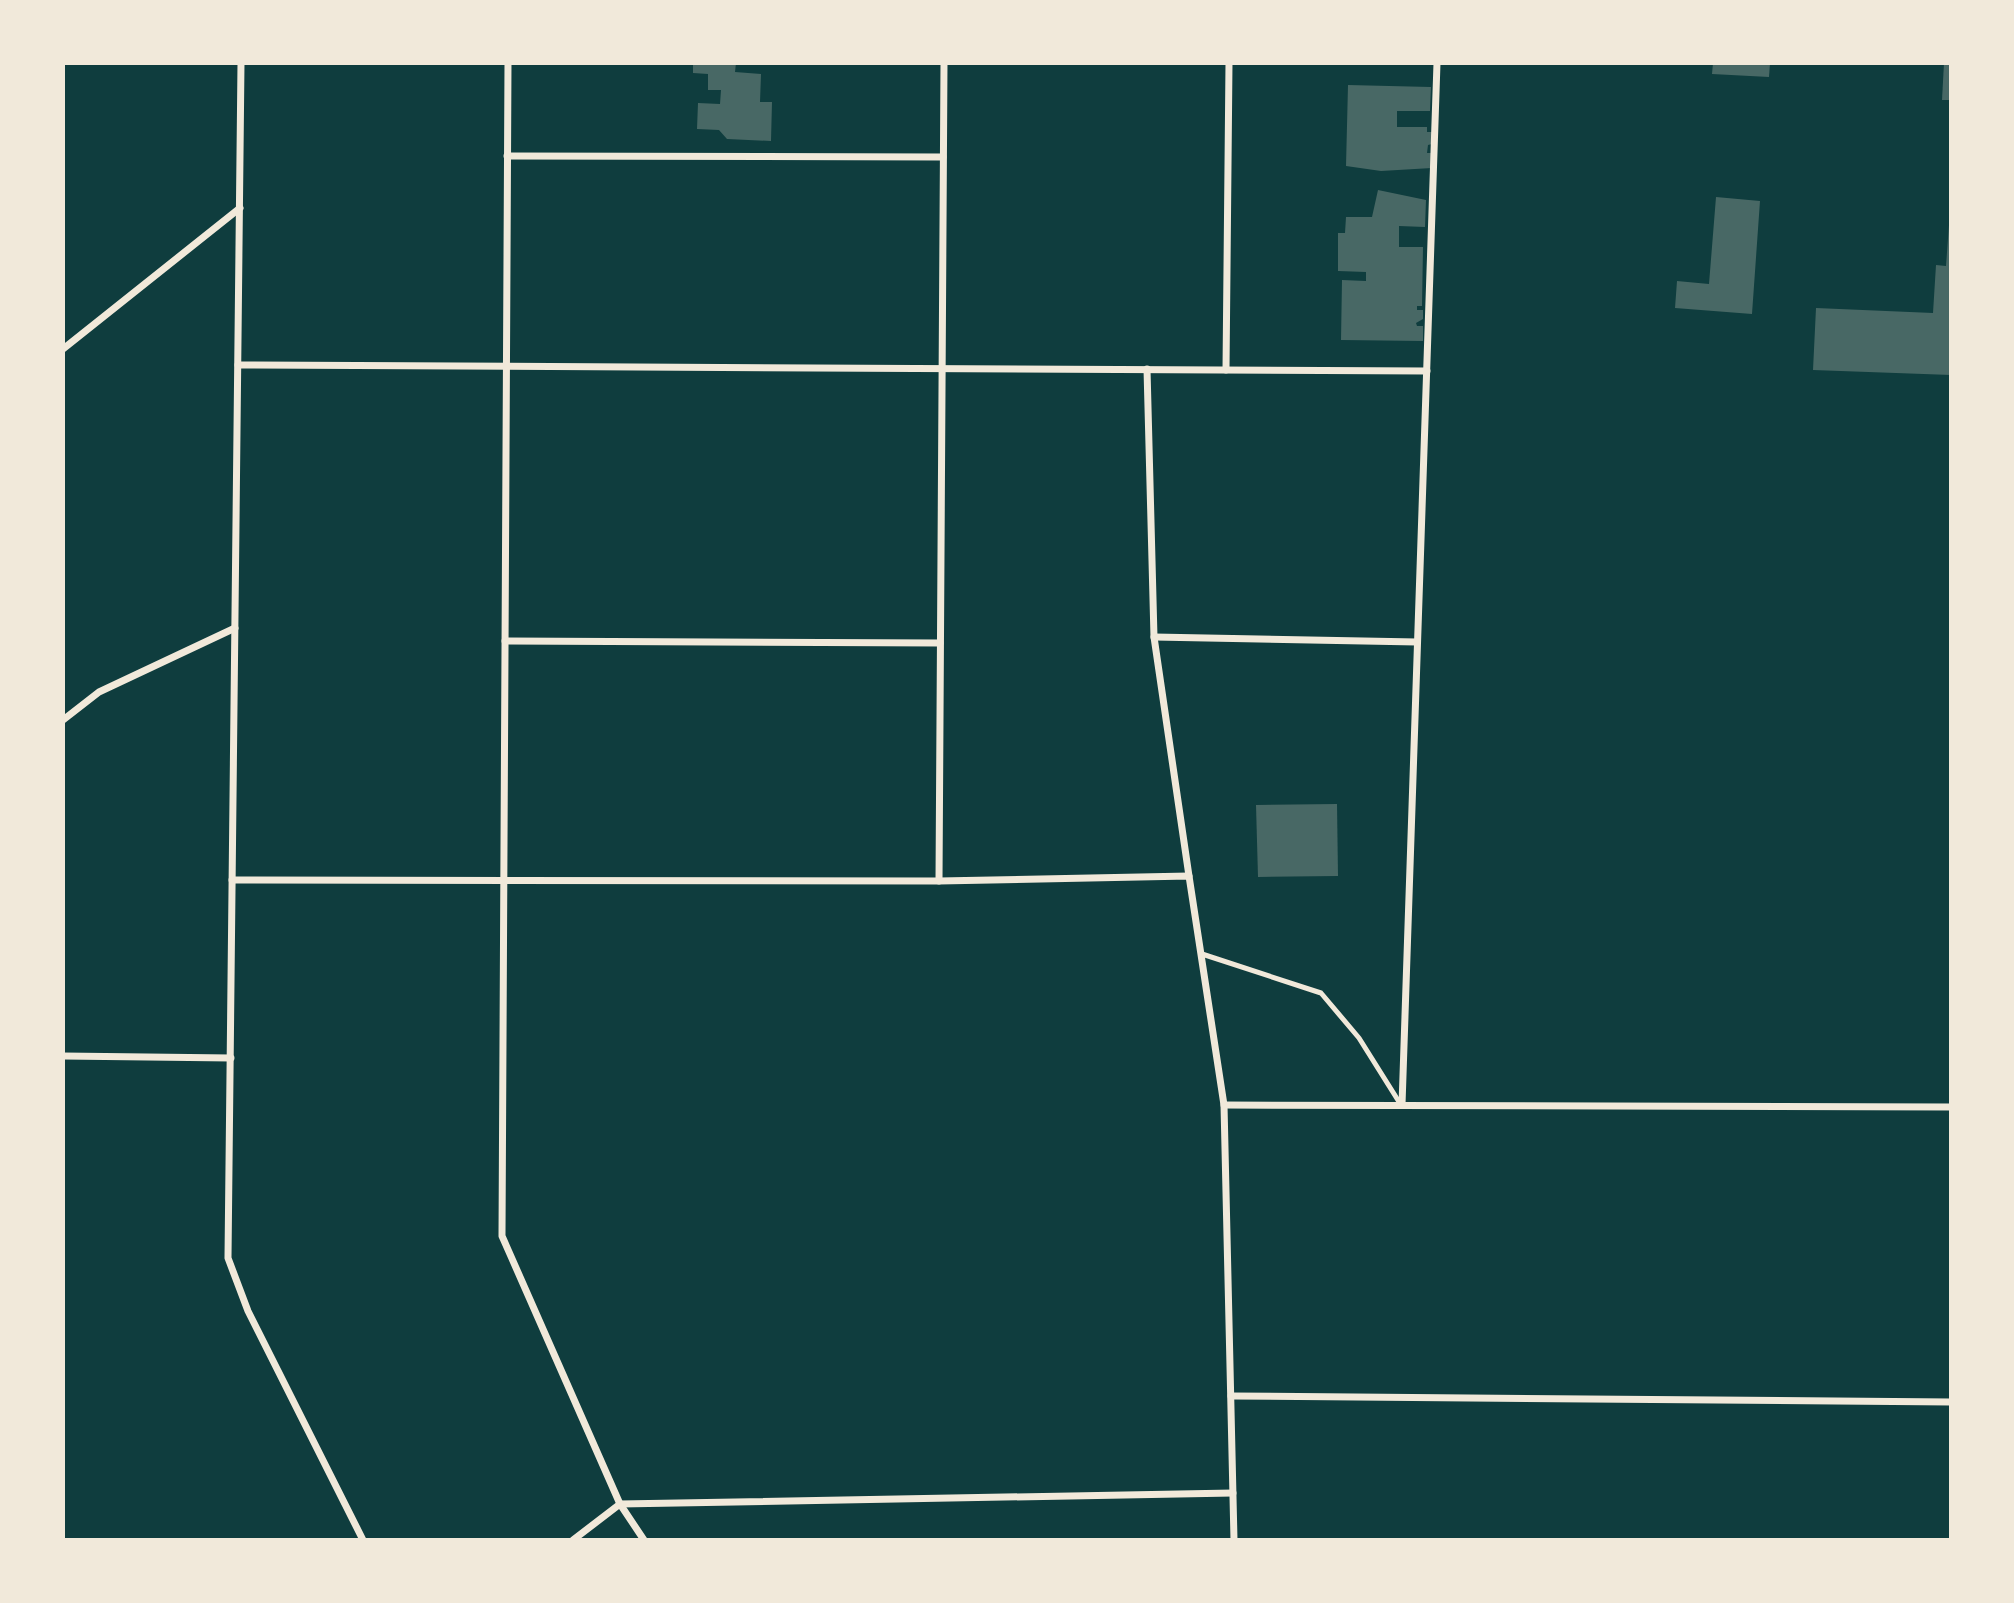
<svg xmlns="http://www.w3.org/2000/svg" width="2014" height="1603" viewBox="0 0 2014 1603" font-family="'Work Sans',sans-serif">
	<style>
		.building { fill: #486865 }
		.lines { fill: none; stroke-linecap: round; stroke-linejoin: round }
		.service { stroke: #f1e9da; stroke-width: 5 }
		.minor { stroke: #f1e9da; stroke-width: 7 }
	</style>
	<rect width="100%" height="100%" fill="#0f3d3e"/>
	<g class="building">
		<path d="M693,63H736L735,72L761,74L760,102H772L771,141L727,139L719,130L697,129L698,103L720,104L721,90H708V74L693,73Z"/>
		<path d="M1713,63H1770L1769,77L1712,74Z"/>
		<path d="M1944,63H1951V100H1942Z"/>
		<path d="M1348,85L1431,87L1430,111H1397V127H1427V132H1433L1432,144L1428,145L1427,153H1432V168L1381,171L1346,166Z"/>
		<path d="M1378,190L1426,200L1425,227L1399,226V247H1423L1422,306H1417V310H1423V319L1416,323L1417,326H1423V341L1341,340L1342,280L1366,281V272L1338,271V233H1345L1346,217H1372Z"/>
		<path d="M1716,197L1760,201L1752,314L1675,308L1677,281L1709,284Z"/>
		<path d="M1949,225H1951V375L1813,370L1816,308L1933,313L1936,265L1946,266Z"/>
		<path d="M1337,804L1338,876L1258,877L1256,805Z"/>
	</g>
	<g class="lines">
		<path class="service" d="M1202,954L1321,993L1359,1038L1401,1105"/>
		<g class="minor">
			<path d="M241,63L228,1258L248,1311L363,1540"/>
			<path d="M508,63L502,1236L620,1504L644,1540"/>
			<path d="M507,156L943,157"/>
			<path d="M63,349L240,208"/>
			<path d="M238,365L1427,371"/>
			<path d="M1147,369L1154,637L1189,876"/>
			<path d="M1226,370L1229,63"/>
			<path d="M1154,637L1417,642"/>
			<path d="M505,641L940,643"/>
			<path d="M63,720L99,692L235,628"/>
			<path d="M232,880L939,881L1189,876L1224,1105L1234,1540"/>
			<path d="M939,881L944,63"/>
			<path d="M63,1056L231,1058"/>
			<path d="M1224,1105L1951,1107"/>
			<path d="M1402,1105L1437,63"/>
			<path d="M1231,1396L1951,1402"/>
			<path d="M573,1540L620,1504L1233,1493"/>
		</g>
	</g>
	<rect width="2014" height="1603" fill="none" stroke="#f1e9da" stroke-width="130"/>
</svg>
